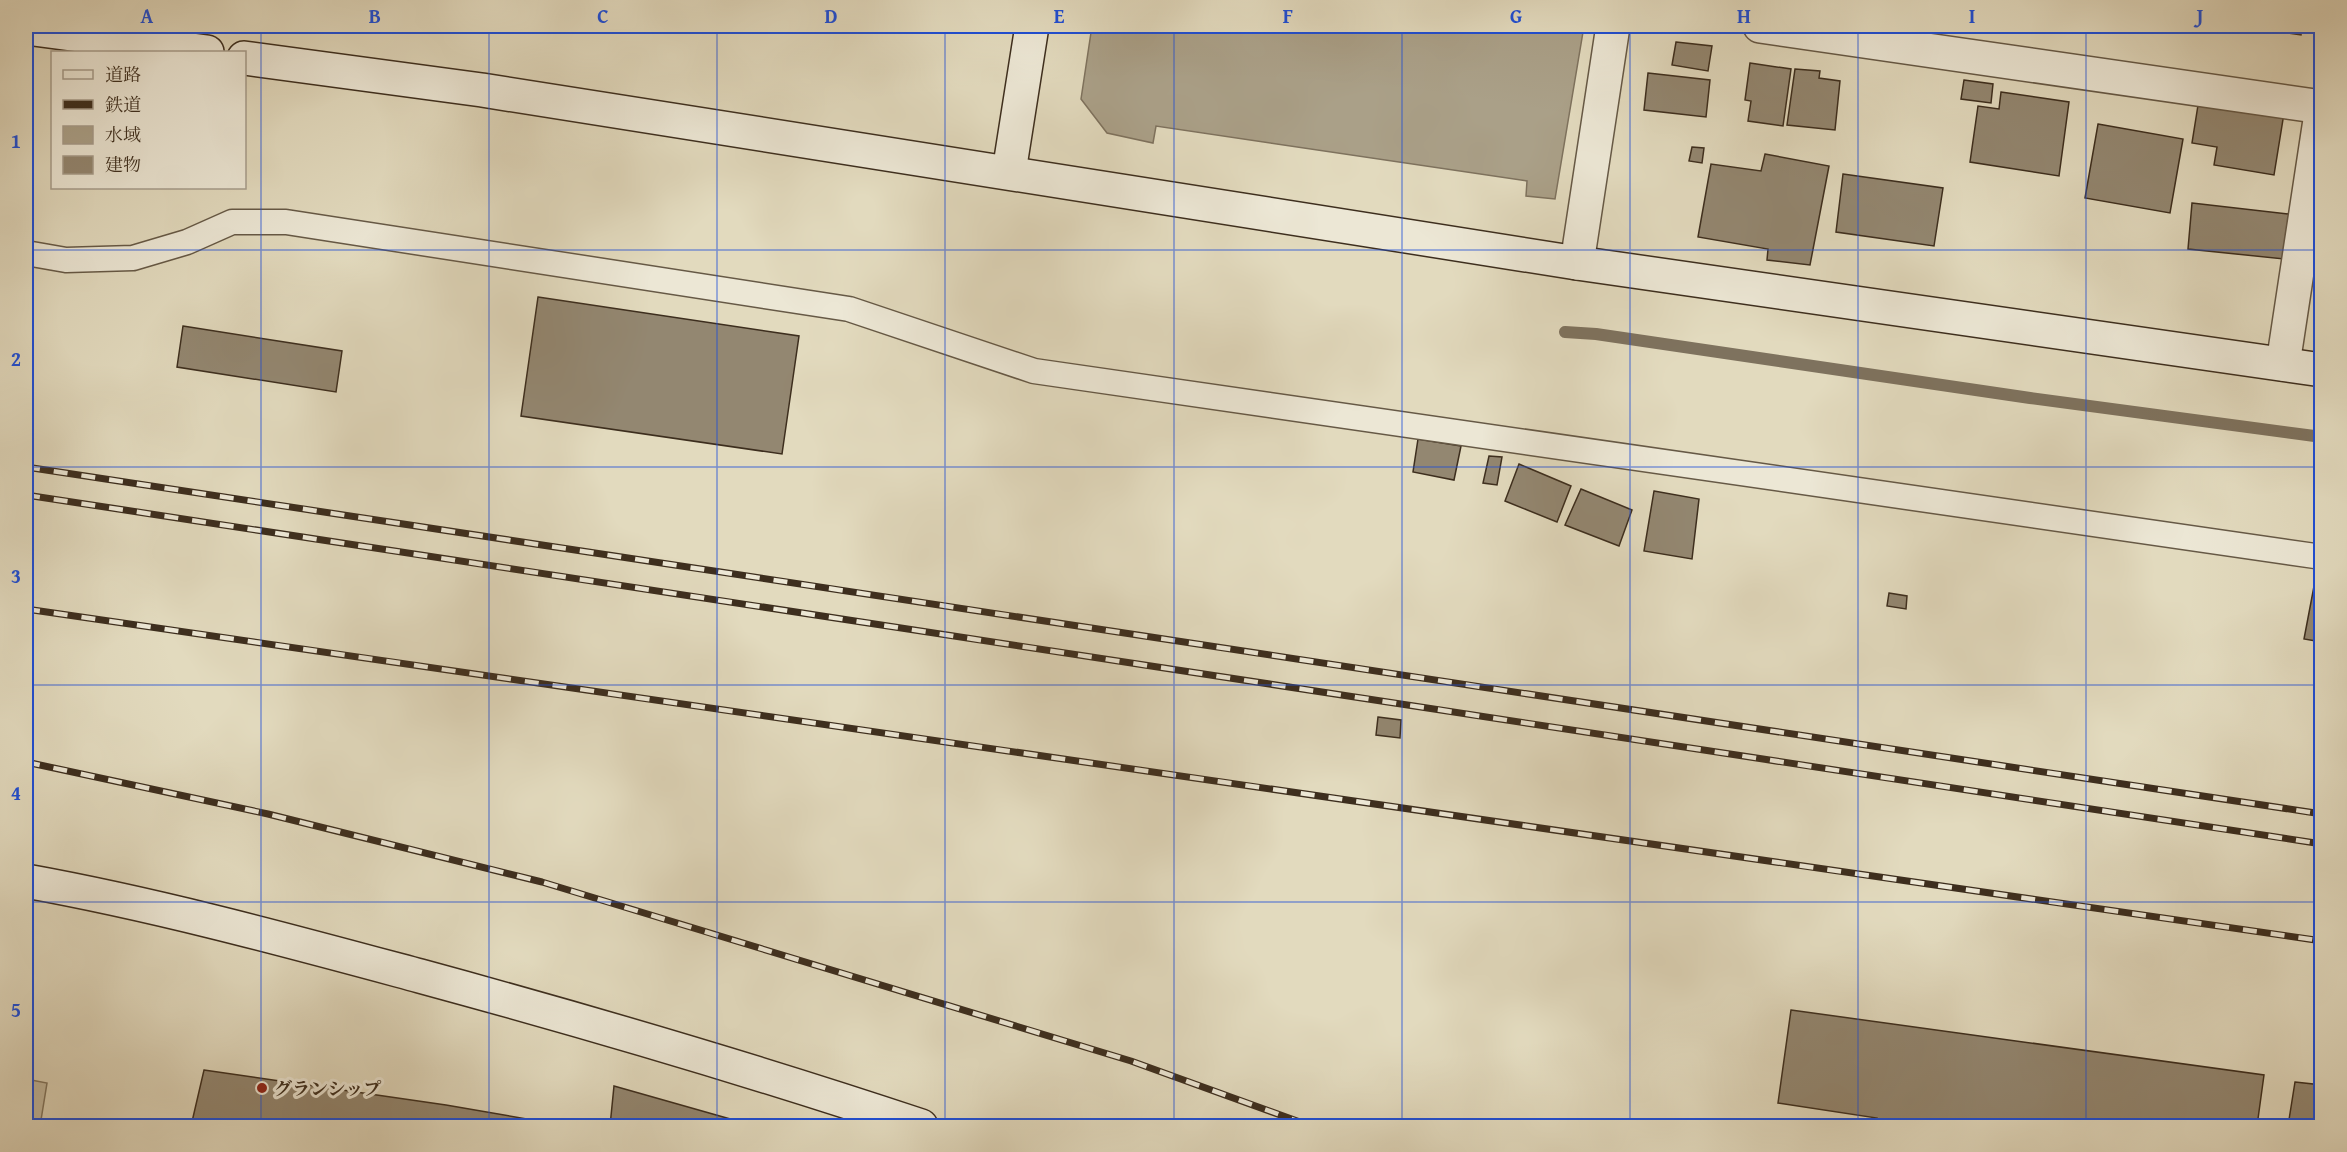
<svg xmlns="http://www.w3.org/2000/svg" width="2347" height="1152" viewBox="0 0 2347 1152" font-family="'Gentium Book Plus','Noto Serif JP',serif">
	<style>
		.green { fill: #c6bda3; stroke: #827660; stroke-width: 1.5 }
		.water { fill: #aaa088; stroke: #7e725e; stroke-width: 1.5 }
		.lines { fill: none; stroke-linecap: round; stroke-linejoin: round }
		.stream { stroke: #7e725e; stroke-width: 12 }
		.building { fill: #938771; stroke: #3d2e1e; stroke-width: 1.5 }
		.lane-casing { stroke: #665946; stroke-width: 27 }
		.street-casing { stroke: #665946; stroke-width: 36 }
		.secondary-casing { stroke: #3d2e1e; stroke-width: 36 }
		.lane { stroke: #ece7d5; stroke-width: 24 }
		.street { stroke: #ece7d5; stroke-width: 33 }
		.secondary { stroke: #ece7d5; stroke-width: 33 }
		.rail-casing { stroke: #3d2e1e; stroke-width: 7 }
		.rail { stroke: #ece7d5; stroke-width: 4.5; stroke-dasharray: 14; stroke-linecap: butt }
		.grid { fill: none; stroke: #1d4ed8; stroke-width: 1.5; stroke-opacity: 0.55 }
		.poi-dot { fill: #8f2418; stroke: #ece7d5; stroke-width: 2 }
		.labels { text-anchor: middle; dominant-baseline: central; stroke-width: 6; stroke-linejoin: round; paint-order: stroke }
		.poi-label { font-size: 18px; font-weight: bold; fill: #3d2e1e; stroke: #ece7d5; text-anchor: start }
		.neatline { fill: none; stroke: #1d4ed8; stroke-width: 2 }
		.grid-label { font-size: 20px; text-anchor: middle; font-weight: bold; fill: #1d4ed8 }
	</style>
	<rect width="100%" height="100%" fill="#e2dabe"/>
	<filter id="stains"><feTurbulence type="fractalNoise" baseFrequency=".00333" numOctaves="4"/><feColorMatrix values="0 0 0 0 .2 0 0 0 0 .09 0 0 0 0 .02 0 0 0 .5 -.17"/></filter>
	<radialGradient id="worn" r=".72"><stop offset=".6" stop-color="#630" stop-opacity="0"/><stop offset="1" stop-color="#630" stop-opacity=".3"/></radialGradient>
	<path class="green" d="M26,1079L47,1083L40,1126H26Z"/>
	<path class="water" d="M1092,26H1584L1555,199L1526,196L1527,181L1156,126L1153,143L1107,133L1081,99Z"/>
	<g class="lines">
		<path class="stream" d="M1565,332L1596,334L2030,398L2322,437"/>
	</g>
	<g class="building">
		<path d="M1999,26H2031L2030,33L1998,30Z"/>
		<path d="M2240,26H2302L2301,35Z"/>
		<path d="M1676,42L1712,46L1708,71L1672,65Z"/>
		<path d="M1750,63L1791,69L1783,126L1748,121L1751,101L1745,100Z"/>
		<path d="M1795,69L1820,71L1819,78L1840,81L1835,130L1787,125Z"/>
		<path d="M1648,73L1710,80L1706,117L1644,110Z"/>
		<path d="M1964,80L1993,84L1991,103L1961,99Z"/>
		<path d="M2001,92L2069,102L2059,176L1970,162L1978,106L1999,109Z"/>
		<path d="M2199,99L2284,113L2274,175L2214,165L2217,147L2192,143Z"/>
		<path d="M2098,124L2183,139L2170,213L2085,198Z"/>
		<path d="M1692,147L1704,148L1702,163L1689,161Z"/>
		<path d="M1765,154L1829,166L1810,265L1767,260L1768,249L1698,237L1711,164L1761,171Z"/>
		<path d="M1843,174L1943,188L1934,246L1836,232Z"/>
		<path d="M2192,203L2289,214L2284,259L2188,249Z"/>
		<path d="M538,297L799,336L782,454L521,416Z"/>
		<path d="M183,326L342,351L336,392L177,367Z"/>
		<path d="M1418,439L1461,446L1454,480L1413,472Z"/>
		<path d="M1489,456L1502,457L1497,485L1483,483Z"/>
		<path d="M1519,464L1571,486L1557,522L1505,501Z"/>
		<path d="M1581,489L1632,510L1619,546L1565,525Z"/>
		<path d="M1654,491L1699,499L1692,559L1644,551Z"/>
		<path d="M2315,581L2322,583V642L2304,639Z"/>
		<path d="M1889,593L1907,596L1906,609L1887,606Z"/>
		<path d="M1378,717L1401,720L1400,738L1376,735Z"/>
		<path d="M1791,1010L2264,1075L2257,1126H1875L1877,1118L1778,1103Z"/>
		<path d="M204,1070L446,1105L567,1126H191Z"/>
		<path d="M2295,1082L2322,1085V1126H2288Z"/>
		<path d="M614,1086L755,1126H610Z"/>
	</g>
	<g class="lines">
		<defs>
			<path id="lane" d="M26,253L66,260L133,258L187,242L232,222H286L849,309L1034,371L2322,557"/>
			<g id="street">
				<path d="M1760,26L2322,107L2283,364"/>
				<path d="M1577,263L1613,26"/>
			</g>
			<g id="secondary">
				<path d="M26,28L207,52"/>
				<path d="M244,58L482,90L1577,263L2322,370"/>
				<path d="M1009,172L1032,26"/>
				<path d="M26,881C159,905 290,941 420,976C589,1022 756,1071 921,1126"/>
			</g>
		</defs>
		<use href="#lane" class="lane-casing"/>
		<use href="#street" class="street-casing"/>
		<use href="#secondary" class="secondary-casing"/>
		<use href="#lane" class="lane"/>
		<use href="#street" class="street"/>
		<use href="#secondary" class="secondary"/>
		<defs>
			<g id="rail">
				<path d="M26,467L2322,814"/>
				<path d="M26,495L2322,844"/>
				<path d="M26,609L2322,941"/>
				<path d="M26,762L268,814L542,882L1131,1061L1311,1126"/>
			</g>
		</defs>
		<use href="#rail" class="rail-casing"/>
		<use href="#rail" class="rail"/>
	</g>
	<path class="grid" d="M261,26V1126M489,26V1126M717,26V1126M945,26V1126M1174,26V1126M1402,26V1126M1630,26V1126M1858,26V1126M2086,26V1126M26,250H2322M26,467H2322M26,685H2322M26,902H2322"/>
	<circle class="poi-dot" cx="262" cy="1088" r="6"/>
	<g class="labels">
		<g class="poi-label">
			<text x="274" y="1088">グランシップ</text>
		</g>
	</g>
	<rect width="2347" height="1152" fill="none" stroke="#e2dabe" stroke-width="66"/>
	<rect x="51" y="51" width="195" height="138" fill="#ece7d5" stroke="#a69d8c" stroke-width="1.5"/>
	<rect x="63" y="70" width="30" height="9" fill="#ece7d5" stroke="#a69d8c" stroke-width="1.5"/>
	<text x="105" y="81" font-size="18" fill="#3d2e1e">道路</text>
	<rect x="63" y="100" width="30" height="9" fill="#3d2e1e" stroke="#a69d8c" stroke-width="1.5"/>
	<text x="105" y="111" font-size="18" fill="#3d2e1e">鉄道</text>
	<rect x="63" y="126" width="30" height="18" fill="#aaa088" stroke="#a69d8c" stroke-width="1.5"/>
	<text x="105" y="141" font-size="18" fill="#3d2e1e">水域</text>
	<rect x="63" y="156" width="30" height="18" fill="#938771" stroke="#a69d8c" stroke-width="1.5"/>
	<text x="105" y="171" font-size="18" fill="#3d2e1e">建物</text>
	<rect x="33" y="33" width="2281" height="1086" class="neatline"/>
	<g class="grid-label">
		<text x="147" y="23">A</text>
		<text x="375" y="23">B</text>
		<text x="603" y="23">C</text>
		<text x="831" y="23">D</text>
		<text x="1059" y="23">E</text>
		<text x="1288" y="23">F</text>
		<text x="1516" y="23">G</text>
		<text x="1744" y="23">H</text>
		<text x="1972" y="23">I</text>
		<text x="2200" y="23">J</text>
		<text x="16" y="148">1</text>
		<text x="16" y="366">2</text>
		<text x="16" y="583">3</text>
		<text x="16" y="800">4</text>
		<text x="16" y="1017">5</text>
	</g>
	<rect width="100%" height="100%" filter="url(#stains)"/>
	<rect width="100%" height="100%" fill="url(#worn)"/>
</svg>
